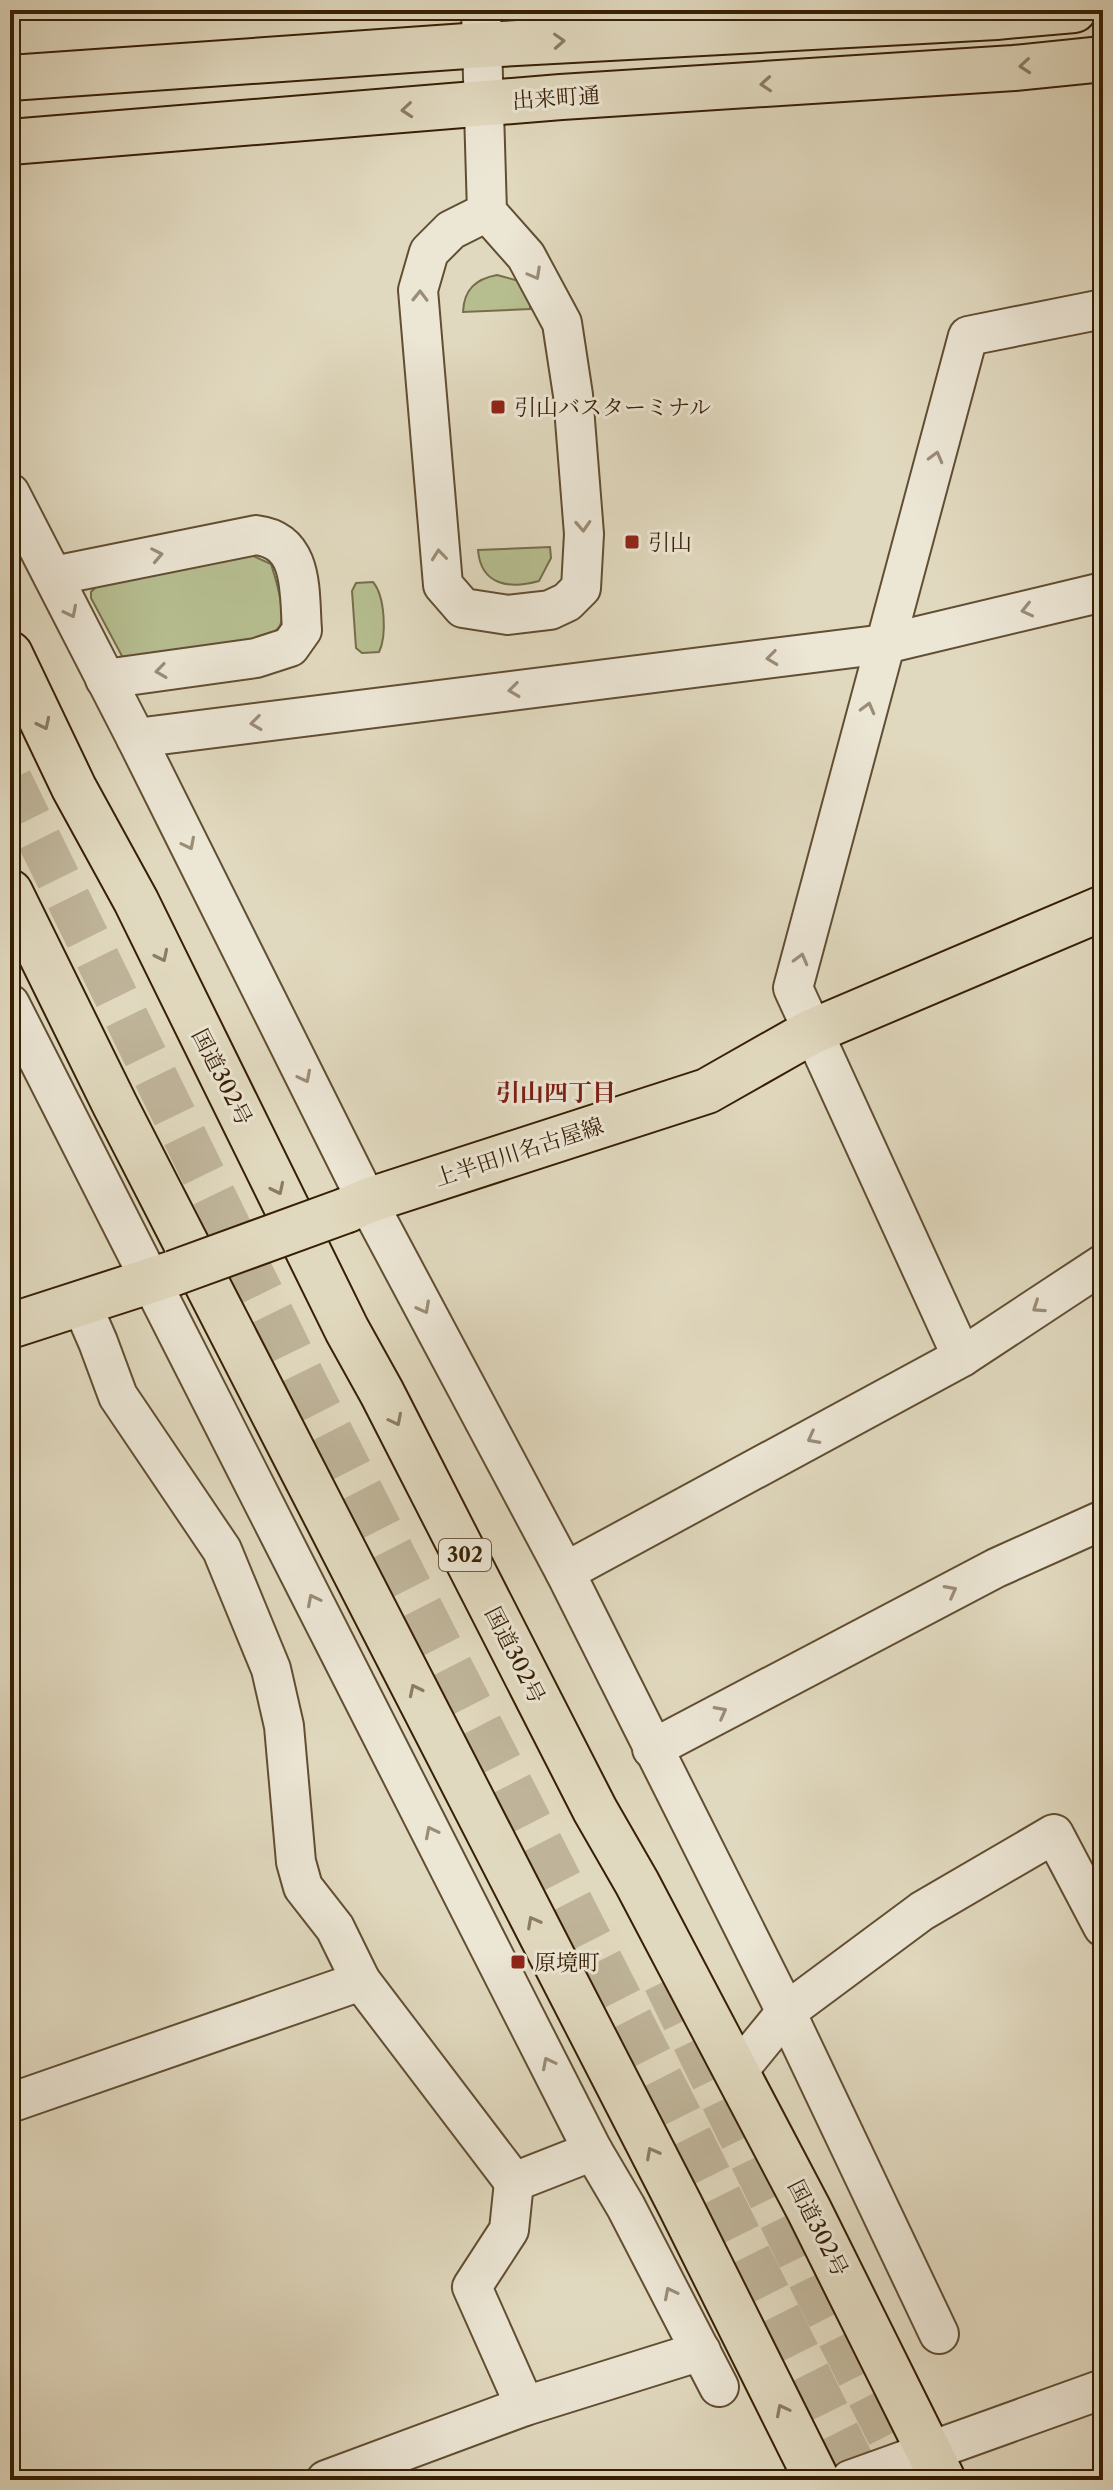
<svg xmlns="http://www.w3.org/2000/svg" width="1113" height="2490" viewBox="0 0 1113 2490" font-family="'Libre Caslon Text','Noto Serif JP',serif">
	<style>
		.green { fill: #b6be90; stroke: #766e4a; stroke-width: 2 }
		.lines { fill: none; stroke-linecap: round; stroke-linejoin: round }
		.highway-tunnel { stroke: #bfb499; stroke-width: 44; stroke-dasharray: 44 22; stroke-linecap: butt }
		.minor-casing { stroke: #624e32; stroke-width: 42 }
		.major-casing { stroke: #371f03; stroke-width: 48 }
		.highway-casing { stroke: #371f03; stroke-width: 48 }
		.minor { stroke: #ece6d5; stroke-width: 38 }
		.major { stroke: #e1d9bf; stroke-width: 44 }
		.highway { stroke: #e1d9bf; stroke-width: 44 }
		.major-bridge-casing { stroke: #371f03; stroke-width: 48; stroke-linecap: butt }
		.major-bridge { stroke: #e1d9bf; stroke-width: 44 }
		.oneway { stroke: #8c7c61 }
		.oneway2 { stroke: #9b8c76 }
		.poi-dot { fill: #8f2418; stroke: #ece6d5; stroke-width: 3 }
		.labels { text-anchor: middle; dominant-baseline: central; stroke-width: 6; stroke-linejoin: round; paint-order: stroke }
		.shield { fill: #ece6d5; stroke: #6d5b42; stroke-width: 2 }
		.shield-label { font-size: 20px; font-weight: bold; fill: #371f03 }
		.street-label { font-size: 22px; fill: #371f03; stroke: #ece6d5 }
		.poi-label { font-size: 22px; fill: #371f03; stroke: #ece6d5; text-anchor: start }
		.neighbourhood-label { font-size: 24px; font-weight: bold; fill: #7a1f14; stroke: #ece6d5 }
	</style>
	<rect width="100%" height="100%" fill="#e1d9bf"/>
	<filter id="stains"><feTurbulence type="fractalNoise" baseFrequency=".0025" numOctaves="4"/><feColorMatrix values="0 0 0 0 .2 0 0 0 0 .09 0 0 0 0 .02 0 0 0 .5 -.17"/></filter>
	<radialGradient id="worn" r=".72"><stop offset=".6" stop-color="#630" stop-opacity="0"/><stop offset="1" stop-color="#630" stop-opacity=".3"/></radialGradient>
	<g class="green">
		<path d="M497,275L519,281L530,299V309L463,312C464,289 476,279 497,275Z"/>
		<path d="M550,547L551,558L539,581C510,589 481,586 478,550Z"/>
		<path d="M251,555L271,564C275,577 288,615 279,627C276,632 269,635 264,638L123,658L91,598V592L97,586Z"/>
		<path d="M373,582C385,596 387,636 379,652L362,653L356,648L352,591L356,583Z"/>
	</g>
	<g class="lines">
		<g class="highway-tunnel">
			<path d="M10,780L303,1378L669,2095L861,2480"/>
			<path d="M665,1981L814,2287L912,2480"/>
		</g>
		<defs>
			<g id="minor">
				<path d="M481,10L487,212L526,256L562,323L573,395L584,534L581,588L567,602L550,610L508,615L463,608L443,585L418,290L429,252L451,230L487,212"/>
				<path d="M10,493L136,738L367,1201L565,1572L786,2012L939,2334"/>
				<path d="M53,576L256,535C305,541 299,592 302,630L290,647L256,658L105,679"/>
				<path d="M136,738L885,644L1103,592"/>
				<path d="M10,1004L593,2151L626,2207L719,2387"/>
				<path d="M962,1357L793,988L968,336L1103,309"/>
				<path d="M565,1572L962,1357L1103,1264"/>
				<path d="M652,1749L996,1568L1103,1520"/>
				<path d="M361,1981L514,2182L593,2151"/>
				<path d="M737,2072L786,2012L922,1911L1054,1834L1103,1927"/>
				<path d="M10,2103L361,1981L335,1928L303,1887L296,1862L284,1726L271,1669L222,1550L118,1396L98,1342L81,1303"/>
				<path d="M514,2182L509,2230L472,2287L525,2406"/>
				<path d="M326,2480L525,2406L701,2351"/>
				<path d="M850,2480L1103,2389"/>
			</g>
			<g id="major">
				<path d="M10,78L481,45L996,17L1074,10"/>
				<path d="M10,142L561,97L1014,68L1103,59"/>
				<path d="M347,1210L367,1201L707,1091L811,1032L1103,908"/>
				<path d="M10,1326L174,1273"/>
			</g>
			<g id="highway">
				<path d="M10,654L74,788L136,901L347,1330L382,1393L595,1810L637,1883L809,2210L943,2480"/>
				<path d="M10,892L115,1105L680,2205L817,2480"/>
			</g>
		</defs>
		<use href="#minor" class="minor-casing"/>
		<use href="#major" class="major-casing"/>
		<use href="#highway" class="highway-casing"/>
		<use href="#minor" class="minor"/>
		<use href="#major" class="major"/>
		<use href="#highway" class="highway"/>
		<defs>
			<path id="major-bridge" d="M174,1273L347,1210"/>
		</defs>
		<use href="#major-bridge" class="major-bridge-casing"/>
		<use href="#major-bridge" class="major-bridge"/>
	</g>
	<defs><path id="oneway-chevron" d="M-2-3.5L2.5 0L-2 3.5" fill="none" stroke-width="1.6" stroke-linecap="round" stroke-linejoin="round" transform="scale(2)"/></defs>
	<g class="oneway">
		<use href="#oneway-chevron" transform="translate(559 41) rotate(-3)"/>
		<use href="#oneway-chevron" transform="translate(1025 66) rotate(175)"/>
		<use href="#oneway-chevron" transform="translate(766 84) rotate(176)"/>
		<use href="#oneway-chevron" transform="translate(407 110) rotate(175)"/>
		<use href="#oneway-chevron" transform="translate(44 724) rotate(64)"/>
		<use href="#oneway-chevron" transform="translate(162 956) rotate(64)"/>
		<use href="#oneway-chevron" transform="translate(278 1189) rotate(64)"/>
		<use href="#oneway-chevron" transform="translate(396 1420) rotate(63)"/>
		<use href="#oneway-chevron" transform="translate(415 1690) rotate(-116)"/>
		<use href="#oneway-chevron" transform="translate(533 1922) rotate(-118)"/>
		<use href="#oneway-chevron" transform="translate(652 2153) rotate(-118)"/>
		<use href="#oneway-chevron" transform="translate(782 2410) rotate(-117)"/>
	</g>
	<g class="oneway2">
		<use href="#oneway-chevron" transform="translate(535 274) rotate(61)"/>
		<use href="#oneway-chevron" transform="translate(420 296) rotate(-89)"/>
		<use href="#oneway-chevron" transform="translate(936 457) rotate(-75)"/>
		<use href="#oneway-chevron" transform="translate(583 526) rotate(87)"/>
		<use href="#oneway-chevron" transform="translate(157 555) rotate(-11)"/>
		<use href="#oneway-chevron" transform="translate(439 555) rotate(-96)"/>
		<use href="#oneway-chevron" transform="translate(1027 610) rotate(167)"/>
		<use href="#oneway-chevron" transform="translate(71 612) rotate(63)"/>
		<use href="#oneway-chevron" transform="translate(772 658) rotate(173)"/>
		<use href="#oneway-chevron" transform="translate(161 671) rotate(172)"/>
		<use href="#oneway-chevron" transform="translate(514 690) rotate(173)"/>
		<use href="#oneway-chevron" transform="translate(868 708) rotate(-75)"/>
		<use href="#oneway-chevron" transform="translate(256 723) rotate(173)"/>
		<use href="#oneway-chevron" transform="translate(189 844) rotate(63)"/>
		<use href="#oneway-chevron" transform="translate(801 959) rotate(-75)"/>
		<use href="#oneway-chevron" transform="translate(305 1077) rotate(63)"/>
		<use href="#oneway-chevron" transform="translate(1038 1307) rotate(146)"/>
		<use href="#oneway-chevron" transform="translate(424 1308) rotate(62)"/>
		<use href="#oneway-chevron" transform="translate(813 1438) rotate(152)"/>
		<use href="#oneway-chevron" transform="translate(951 1591) rotate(-28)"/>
		<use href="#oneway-chevron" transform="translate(313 1600) rotate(-117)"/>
		<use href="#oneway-chevron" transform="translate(721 1712) rotate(-28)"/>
		<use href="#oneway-chevron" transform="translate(431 1832) rotate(-117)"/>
		<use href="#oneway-chevron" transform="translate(548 2063) rotate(-117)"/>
		<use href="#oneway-chevron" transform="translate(670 2293) rotate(-117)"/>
	</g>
	<g class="poi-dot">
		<rect x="490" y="399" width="16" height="16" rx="4"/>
		<rect x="624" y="534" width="16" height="16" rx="4"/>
		<rect x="510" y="1954" width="16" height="16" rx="4"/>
	</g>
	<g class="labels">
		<rect class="shield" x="439" y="1539" width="52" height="32" rx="6"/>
		<g class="shield-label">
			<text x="465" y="1555">302</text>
		</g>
		<g class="street-label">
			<text transform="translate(556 98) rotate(-4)">出来町通</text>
			<text transform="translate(222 1077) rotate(63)">国道302号</text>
			<text transform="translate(519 1152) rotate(-18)">上半田川名古屋線</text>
			<text transform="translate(515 1655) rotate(63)">国道302号</text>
			<text transform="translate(818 2228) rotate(63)">国道302号</text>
		</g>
		<g class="poi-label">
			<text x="514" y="407">引山バスターミナル</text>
			<text x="648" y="542">引山</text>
			<text x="534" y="1962">原境町</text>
		</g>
		<g class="neighbourhood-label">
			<text x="556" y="1092">引山四丁目</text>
		</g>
	</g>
	<rect width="1113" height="2490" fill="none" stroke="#e1d9bf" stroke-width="40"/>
	<rect x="12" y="12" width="1089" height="2466" fill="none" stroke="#371f03" stroke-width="4"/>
	<rect x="20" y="20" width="1073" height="2450" fill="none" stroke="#371f03" stroke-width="2"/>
	<rect width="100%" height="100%" filter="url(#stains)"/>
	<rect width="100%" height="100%" fill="url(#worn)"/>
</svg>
